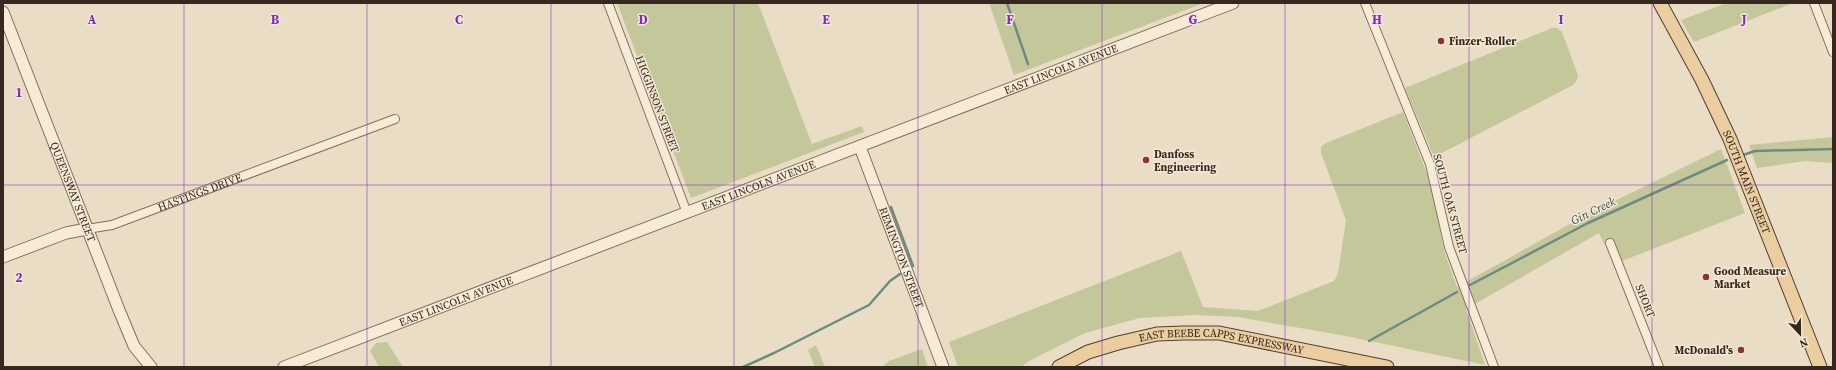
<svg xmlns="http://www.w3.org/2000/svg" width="1836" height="370" viewBox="0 0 1836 370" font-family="'Source Serif 4',serif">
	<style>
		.green { fill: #c4c79a }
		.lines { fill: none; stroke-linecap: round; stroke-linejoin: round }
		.stream { stroke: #6e8b82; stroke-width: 2.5 }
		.minor-casing { stroke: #836f5d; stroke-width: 10 }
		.tertiary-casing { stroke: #836f5d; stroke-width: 13 }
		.primary-casing { stroke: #513e30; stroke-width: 15 }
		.minor { stroke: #f6ebd7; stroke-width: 8 }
		.tertiary { stroke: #f6ebd7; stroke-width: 11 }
		.primary { stroke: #eacea0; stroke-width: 13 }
		.grid { fill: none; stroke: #7b2cbf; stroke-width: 1; stroke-opacity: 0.55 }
		.poi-dot { fill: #8d3238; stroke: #f2e8d4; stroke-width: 1.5 }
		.labels { text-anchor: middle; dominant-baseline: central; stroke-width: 3; stroke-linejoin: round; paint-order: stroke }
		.poi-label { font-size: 11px; font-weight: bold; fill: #35281f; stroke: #f2e8d4; text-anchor: start }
		.street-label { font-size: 11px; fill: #35281f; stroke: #f2e8d4 }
		.water-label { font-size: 12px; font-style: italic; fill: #30534f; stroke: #f2e8d4 }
		.grid-label { font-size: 13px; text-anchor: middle; font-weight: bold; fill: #7b2cbf; stroke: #f2e8d4; stroke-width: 3; stroke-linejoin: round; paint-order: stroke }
	</style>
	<rect width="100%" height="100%" fill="#eaddc5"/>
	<g class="green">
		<path d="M617,3H758L812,144L862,126L864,132L691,198Z"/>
		<path d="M989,3H1204L1014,75Z"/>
		<path d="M1727,3H1793L1694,42L1681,20Z"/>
		<path d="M1552,28H1557L1562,32L1578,75L1577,80L1573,85L1434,157L1405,88Z"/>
		<path d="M1403,112L1429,179L1445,254L1457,287L1586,215L1721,149L1745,213L1622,261L1614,240L1604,244L1599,233L1466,309L1485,365L1346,336L1238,317L1195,315L1140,318L1085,333L1029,361L1021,367H958L949,342L1181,251L1203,307L1258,311L1334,281L1338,273L1346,220L1321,153V147L1326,143Z"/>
		<path d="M1833,137V163L1805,161L1757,168L1749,145Z"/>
		<path d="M387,342L403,367H379L370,351L376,343Z"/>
		<path d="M816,345L825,367H815L808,350Z"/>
		<path d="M922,349L928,367H882L889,361Z"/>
	</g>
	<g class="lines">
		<g class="stream">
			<path d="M1007,3L1028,64"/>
			<path d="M1743,155L1755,151L1833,149"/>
			<path d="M891,207L913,266"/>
			<path d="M1470,285L1588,223L1727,160"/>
			<path d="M1369,341L1457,292"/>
			<path d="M743,367L774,353L869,305L890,281L900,274"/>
		</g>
		<defs>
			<g id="minor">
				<path d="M608,3L687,213"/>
				<path d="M1365,3L1430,164L1449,247L1494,367"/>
				<path d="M1814,3L1833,52"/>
				<path id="s1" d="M87,229L112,225L395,119"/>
				<path d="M1610,243L1659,367"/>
			</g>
			<g id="tertiary">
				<path id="s2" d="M3,12L119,310L134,346L151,367"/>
				<path id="s3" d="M860,147L943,367"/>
				<path d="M3,257L66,233L87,229"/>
				<path id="s4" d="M284,367L1233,3"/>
			</g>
			<g id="primary">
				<path id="s5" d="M1660,3L1702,80L1730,139L1820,367"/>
				<path id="s6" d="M1059,367L1088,352L1118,343L1157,334L1184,333H1219L1387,367"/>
			</g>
		</defs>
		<use href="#minor" class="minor-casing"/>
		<use href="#tertiary" class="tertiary-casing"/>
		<use href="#primary" class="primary-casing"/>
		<use href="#minor" class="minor"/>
		<use href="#tertiary" class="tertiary"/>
		<use href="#primary" class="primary"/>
	</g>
	<path class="grid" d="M184,3V367M367,3V367M551,3V367M734,3V367M918,3V367M1102,3V367M1285,3V367M1469,3V367M1652,3V367M3,185H1833"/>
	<g class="poi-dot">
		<circle cx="1441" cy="41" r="4"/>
		<circle cx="1146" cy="160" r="4"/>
		<circle cx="1706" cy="277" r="4"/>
		<circle cx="1741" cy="350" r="4"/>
	</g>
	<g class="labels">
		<g class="poi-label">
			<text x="1449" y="41">Finzer-Roller</text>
			<text x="1154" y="154">Danfoss<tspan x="1154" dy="13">Engineering</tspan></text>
			<text x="1714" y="271">Good Measure<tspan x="1714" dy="13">Market</tspan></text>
			<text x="1733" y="350" text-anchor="end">McDonald's</text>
		</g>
		<g class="street-label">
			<text stroke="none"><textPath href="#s4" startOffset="832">EAST LINCOLN AVENUE</textPath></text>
			<text transform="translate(657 104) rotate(69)">HIGGINSON STREET</text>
			<text stroke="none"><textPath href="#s5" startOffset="199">SOUTH MAIN STREET</textPath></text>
			<text stroke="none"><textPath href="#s4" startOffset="508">EAST LINCOLN AVENUE</textPath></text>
			<text stroke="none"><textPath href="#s2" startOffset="193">QUEENSWAY STREET</textPath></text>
			<text stroke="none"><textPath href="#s1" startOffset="119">HASTINGS DRIVE</textPath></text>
			<text transform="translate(1450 204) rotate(75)">SOUTH OAK STREET</text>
			<text stroke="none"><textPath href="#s3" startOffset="118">REMINGTON STREET</textPath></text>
			<text stroke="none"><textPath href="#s4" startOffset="184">EAST LINCOLN AVENUE</textPath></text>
			<text transform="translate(1645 301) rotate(68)">SHORT</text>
			<text stroke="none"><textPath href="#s6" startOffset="169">EAST BEEBE CAPPS EXPRESSWAY</textPath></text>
		</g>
		<g class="water-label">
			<text transform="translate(1593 211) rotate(-26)">Gin Creek</text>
		</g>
	</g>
	<g class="grid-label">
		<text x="92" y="24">A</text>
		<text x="275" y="24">B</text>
		<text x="459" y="24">C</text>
		<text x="643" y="24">D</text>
		<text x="826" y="24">E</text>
		<text x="1010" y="24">F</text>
		<text x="1193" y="24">G</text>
		<text x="1377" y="24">H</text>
		<text x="1561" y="24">I</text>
		<text x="1744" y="24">J</text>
		<text x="19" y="97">1</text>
		<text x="19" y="282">2</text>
	</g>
	<rect width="1836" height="370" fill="none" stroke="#35281f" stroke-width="8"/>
	<g transform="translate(1800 334) rotate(158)" stroke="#f2e8d4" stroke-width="3" paint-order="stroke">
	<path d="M0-3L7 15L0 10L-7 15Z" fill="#35281f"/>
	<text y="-6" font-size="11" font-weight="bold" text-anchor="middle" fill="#35281f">N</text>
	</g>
</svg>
